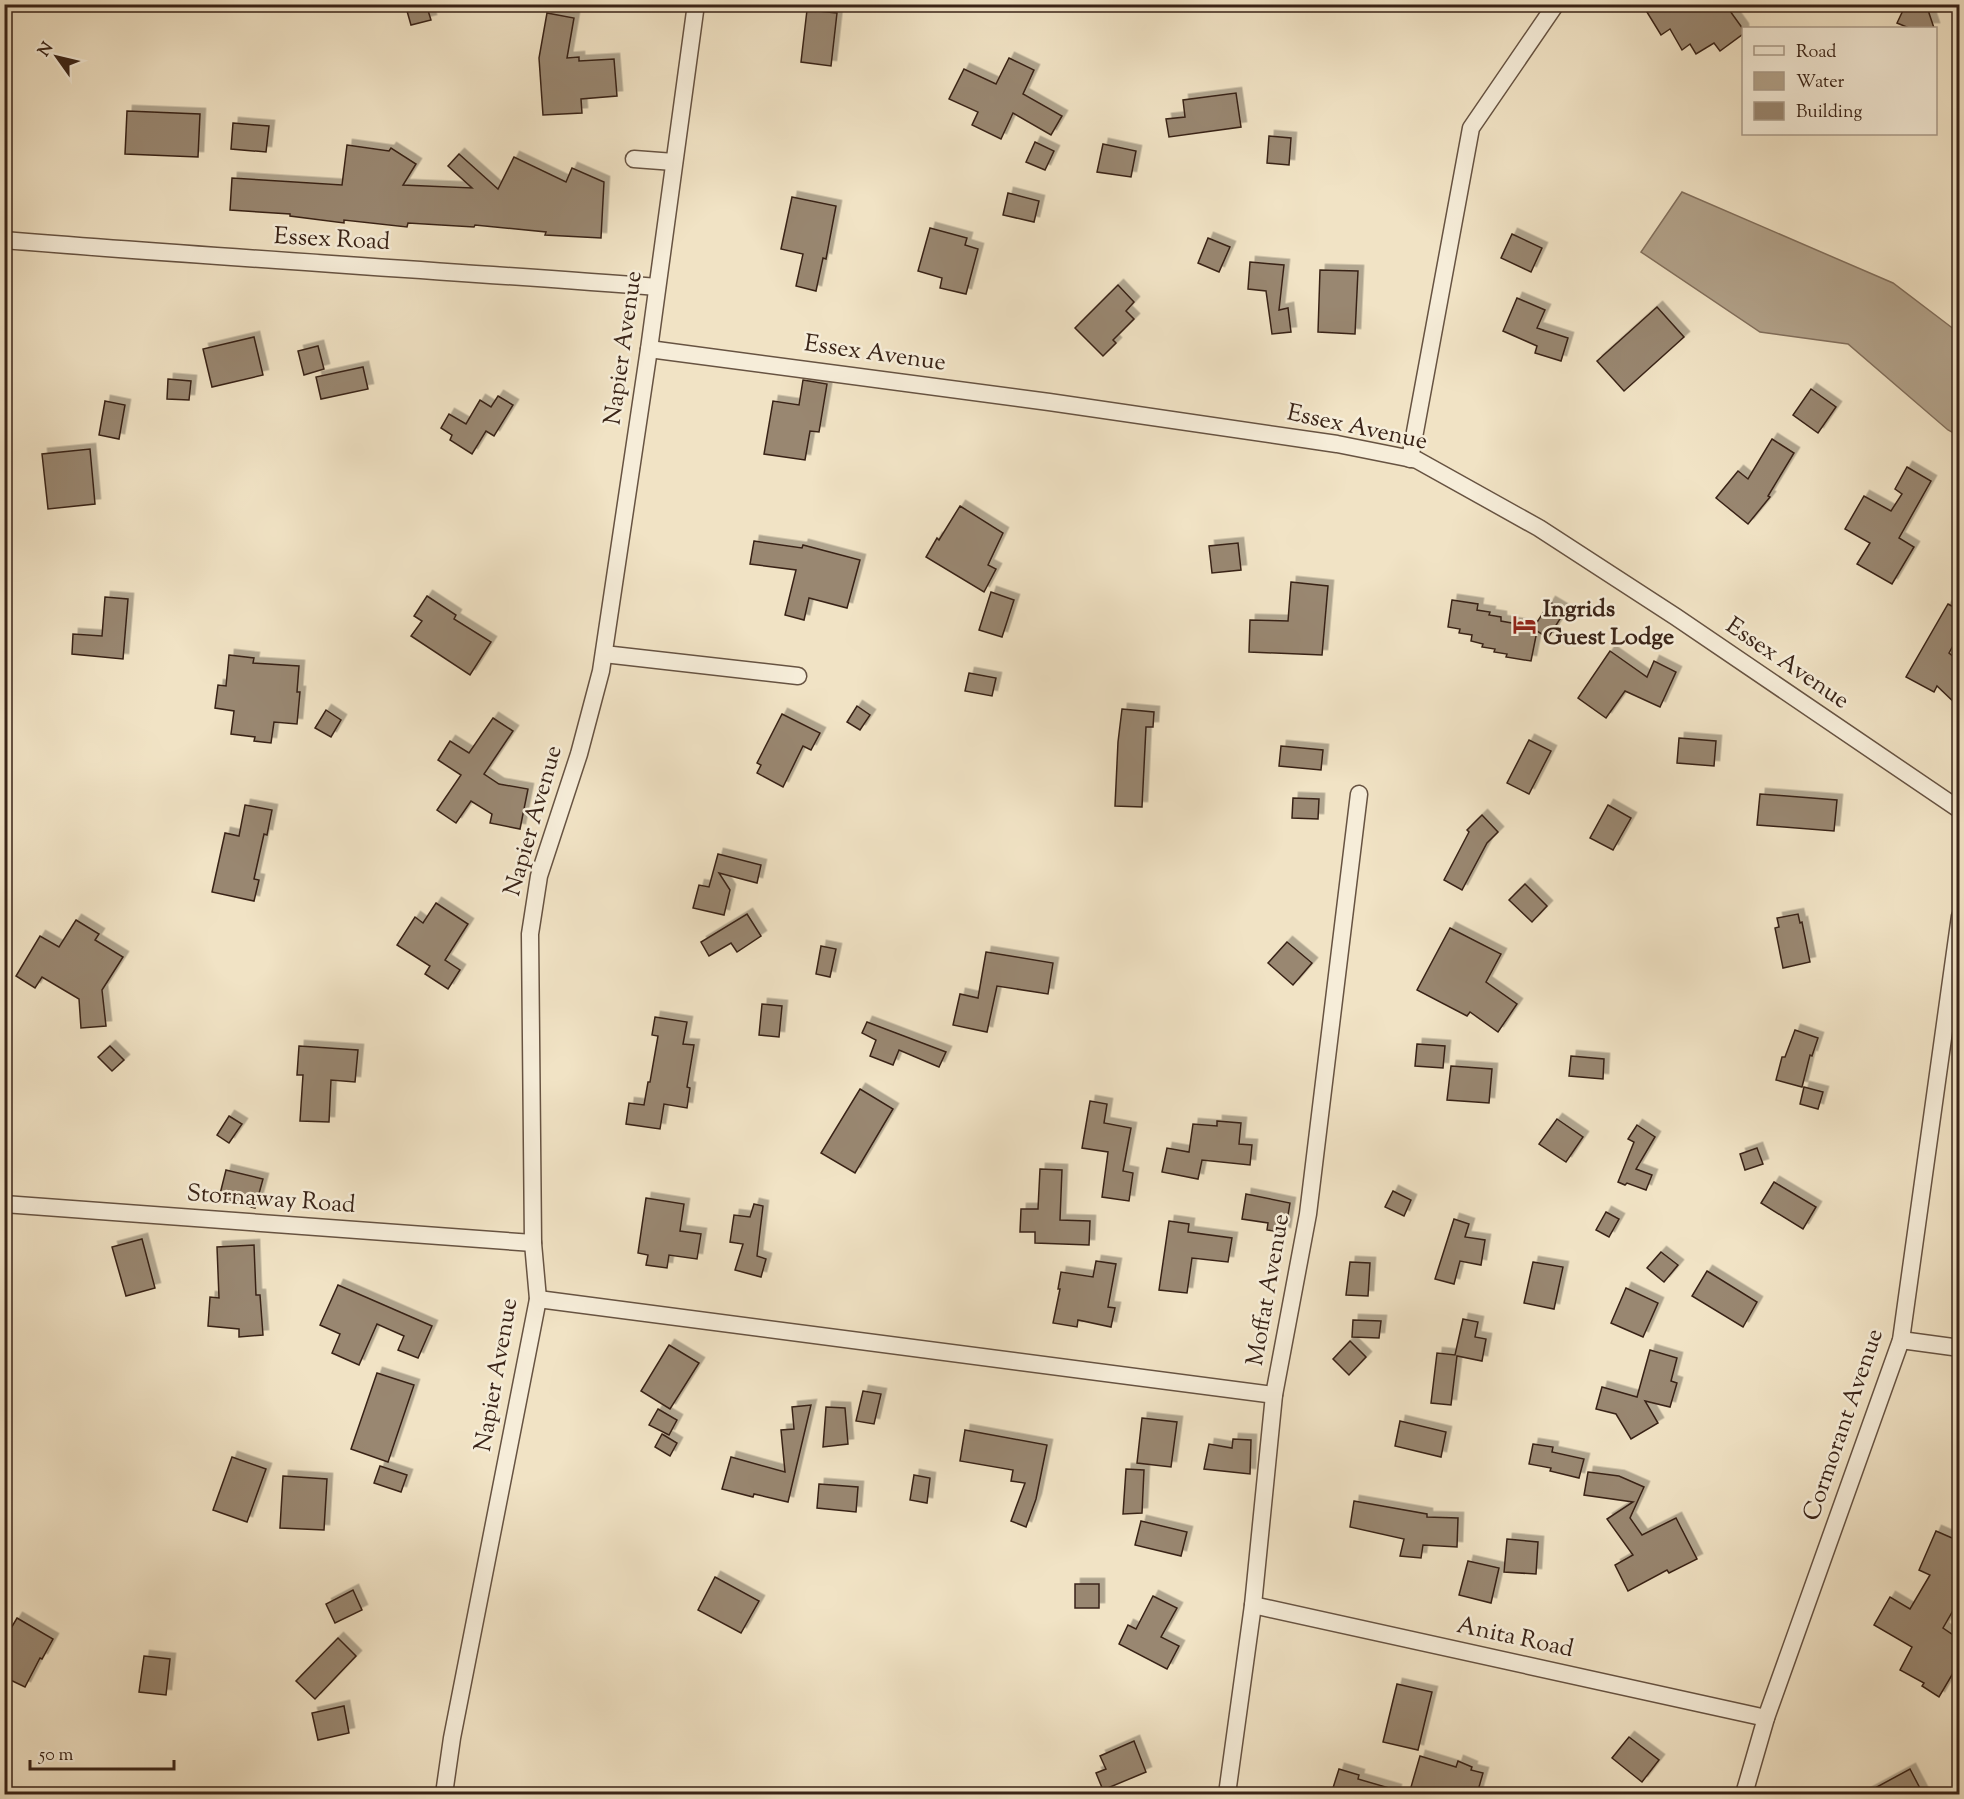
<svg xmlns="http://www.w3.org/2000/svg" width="1964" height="1799" viewBox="0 0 1964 1799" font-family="'Sorts Mill Goudy',serif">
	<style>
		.water { fill: #b2a28a; stroke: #826f5c; stroke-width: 1.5 }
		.building { fill: #998771; stroke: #392317; stroke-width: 1.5; filter: url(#shadow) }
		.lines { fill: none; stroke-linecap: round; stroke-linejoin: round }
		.street-casing { stroke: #675342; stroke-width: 19 }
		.street { stroke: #f6edd9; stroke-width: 16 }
		.labels { text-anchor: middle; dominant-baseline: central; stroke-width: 5; stroke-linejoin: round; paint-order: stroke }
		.street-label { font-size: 24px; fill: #392317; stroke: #f6edd9 }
		.poi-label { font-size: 24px; font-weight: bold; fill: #392317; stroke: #f6edd9; text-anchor: start }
	</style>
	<defs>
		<filter id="shadow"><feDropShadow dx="5.5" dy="-5.5" stdDeviation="0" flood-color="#0004"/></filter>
	</defs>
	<rect width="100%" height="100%" fill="#f1e3c5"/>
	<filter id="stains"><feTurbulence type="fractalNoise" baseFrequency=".00333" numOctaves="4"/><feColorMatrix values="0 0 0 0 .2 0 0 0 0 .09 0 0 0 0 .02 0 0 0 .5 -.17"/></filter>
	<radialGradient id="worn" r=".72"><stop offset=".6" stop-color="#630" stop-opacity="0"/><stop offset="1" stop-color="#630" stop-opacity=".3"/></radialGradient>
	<path class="water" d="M1682,192L1893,283L1959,333V436L1948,430L1848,344L1760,332L1641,252Z"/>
	<g class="building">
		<path d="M405,4H426L431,20L411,25Z"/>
		<path d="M1642,4H1725L1743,29V34L1720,51L1714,43L1696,54L1690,44L1682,50L1670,29L1661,35Z"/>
		<path d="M1906,4H1926L1934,28H1909L1897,23Z"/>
		<path d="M807,10L837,13L831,66L801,62Z"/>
		<path d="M547,13L574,18L567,58L579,57V61L614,59L617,96L581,99L582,113L543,115L539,58Z"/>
		<path d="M1009,58L1034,70L1023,94L1062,116L1051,135L1013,113L1001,139L972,125L978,112L949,99L964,69L996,84Z"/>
		<path d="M1236,93L1241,127L1169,137L1166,119L1185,117L1183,100Z"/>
		<path d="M127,111L200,114L198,157L125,154Z"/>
		<path d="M233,123L269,126L266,152L231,149Z"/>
		<path d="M1269,136L1291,138L1289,165L1267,163Z"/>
		<path d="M1035,142L1054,151L1045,170L1026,162Z"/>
		<path d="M1103,144L1136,151L1131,177L1097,172Z"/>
		<path d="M347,145L389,151L391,148L416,164L403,185L472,188L448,166L459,154L498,189L514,157L566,182L572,168L604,182L601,238L545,235L546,232L475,225L474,227L408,223L407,227L344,220V223L290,216V214L230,210L232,178L342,185Z"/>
		<path d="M1008,193L1039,201L1034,222L1003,215Z"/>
		<path d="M792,197L836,206L826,259L823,258L816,291L796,286L803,254L781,249Z"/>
		<path d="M930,228L967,238L965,245L978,249L966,294L940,288L942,278L918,271Z"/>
		<path d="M1512,234L1542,248L1531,272L1501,258Z"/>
		<path d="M1208,238L1230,247L1219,272L1198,263Z"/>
		<path d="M1250,262L1284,265L1279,310L1288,308L1291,332L1272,334L1266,291L1248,289Z"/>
		<path d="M1320,270L1358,271L1355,334L1318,332Z"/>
		<path d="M1118,285L1134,302L1126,311L1134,319L1113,340L1116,343L1103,356L1075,328Z"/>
		<path d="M1517,298L1545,310L1537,328L1568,338L1561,361L1535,353L1537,346L1503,331Z"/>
		<path d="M1657,307L1684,337L1624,391L1597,361Z"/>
		<path d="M254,337L263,375L212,387L203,349Z"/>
		<path d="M318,346L324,369L304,375L298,351Z"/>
		<path d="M363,367L368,389L321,399L316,377Z"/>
		<path d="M168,379L191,381L189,400L167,399Z"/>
		<path d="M803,380L827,384L819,432L810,431L805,460L764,454L773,401L799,405Z"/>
		<path d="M1811,389L1836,407L1818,433L1793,415Z"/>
		<path d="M498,396L513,405L494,436L486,431L472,454L450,440L452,435L441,428L449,414L466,424L480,400L491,407Z"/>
		<path d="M105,401L125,405L119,439L99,435Z"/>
		<path d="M1772,439L1794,453L1768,496L1770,497L1748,524L1716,498L1738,471L1748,479Z"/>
		<path d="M90,449L95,504L48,509L42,454Z"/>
		<path d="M1907,467L1931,481L1899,538L1914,547L1892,584L1857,564L1870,543L1845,529L1864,496L1891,511L1902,494L1895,489Z"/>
		<path d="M960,506L1003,533L988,565L996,569L984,592L926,557L937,538L939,540Z"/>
		<path d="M754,541L802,548L803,545L860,560L847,608L809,598L804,620L785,615L796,570L750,564Z"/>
		<path d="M1238,543L1241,570L1212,573L1209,546Z"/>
		<path d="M1291,582L1328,586L1322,655L1249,652L1250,620L1288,621Z"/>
		<path d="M991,592L1014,600L1002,637L979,630Z"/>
		<path d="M427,596L456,615L454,619L491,642L470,675L411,636L422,621L414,616Z"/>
		<path d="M105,597L128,599L123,659L72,654L73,634L102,636Z"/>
		<path d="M1452,600L1478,604L1477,610L1490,612L1489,615L1501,617V621L1534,627L1550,602L1565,611L1548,638L1537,631L1531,661L1506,657L1507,654L1494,652L1495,649L1482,647L1483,644L1471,641L1472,635L1459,633L1460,629L1448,627Z"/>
		<path d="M1948,604L1959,610V635L1949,653L1959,661V707L1937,686L1934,692L1906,677Z"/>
		<path d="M1610,651L1647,677L1654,661L1676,672L1660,707L1625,691L1606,718L1578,698Z"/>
		<path d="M229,655L254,658L253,663L299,666L297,692H300L297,724L274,722L271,743L254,741L255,737L231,734L234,711L215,708L218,685L226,686Z"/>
		<path d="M969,673L996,678L992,696L965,691Z"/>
		<path d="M857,706L870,715L860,730L847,722Z"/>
		<path d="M1122,709L1154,712L1153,727H1146L1142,807L1115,806L1118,742Z"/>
		<path d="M326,710L341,720L331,737L315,728Z"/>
		<path d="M782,714L820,733L811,750L803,746L783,787L757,773L761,765L757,763Z"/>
		<path d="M493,718L513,731L484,774L499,784L528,789L520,829L490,823L492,814L471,801L456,823L437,810L461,775L438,760L450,741L469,753Z"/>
		<path d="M1679,738L1716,741L1714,766L1677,763Z"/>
		<path d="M1529,740L1551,751L1529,794L1507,783Z"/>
		<path d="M1281,746L1323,750L1321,770L1279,766Z"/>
		<path d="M1760,794L1837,800L1834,831L1757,825Z"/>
		<path d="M1293,798L1319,799L1318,819L1292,818Z"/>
		<path d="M245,805L272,810L267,835L264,834L254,879L259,880L254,901L212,892L225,833L239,836Z"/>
		<path d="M1608,805L1631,818L1613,850L1590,838Z"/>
		<path d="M1482,815L1498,832L1487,843L1462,890L1444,880L1469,832L1467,830Z"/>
		<path d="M718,854L761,865L757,883L719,873L730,890L724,915L693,908L699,885L709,887Z"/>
		<path d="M1525,884L1547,906L1532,922L1509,900Z"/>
		<path d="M436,903L468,924L445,960L460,970L448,989L425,974L430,966L397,945L415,917L423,923Z"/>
		<path d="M747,914L761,936L737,952L731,943L709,956L701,942Z"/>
		<path d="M1798,914L1800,923L1802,922L1810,962L1783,968L1775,928L1779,927L1777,918Z"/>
		<path d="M76,920L99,934L95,940L123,957L102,990L106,1026L81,1028L79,999L42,977L35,988L16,976L40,936L59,947Z"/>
		<path d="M1450,928L1501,954L1486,982L1517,1004L1498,1032L1470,1012L1467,1016L1417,990Z"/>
		<path d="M1287,942L1312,963L1293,985L1268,963Z"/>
		<path d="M821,946L836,949L830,977L816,974Z"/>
		<path d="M986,952L1053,963L1048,994L997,986L987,1032L953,1025L960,994L978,998Z"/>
		<path d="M762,1004L782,1006L779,1037L759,1035Z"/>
		<path d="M655,1017L687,1022L683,1044L694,1045L687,1087L690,1088L687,1108L664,1104L660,1129L626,1124L629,1103L644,1105L648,1082H650L658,1036L652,1035Z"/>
		<path d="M867,1022L946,1052L939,1067L899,1050L893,1065L870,1056L876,1040L862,1033Z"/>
		<path d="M1795,1030L1818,1038L1812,1056L1810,1055L1802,1087L1776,1080L1782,1057H1785Z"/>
		<path d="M1417,1044L1445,1046L1443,1068L1415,1066Z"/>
		<path d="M110,1046L124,1060L112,1071L98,1057Z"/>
		<path d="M299,1046L358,1050L355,1082L331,1080L329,1122L300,1121L303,1075H297Z"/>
		<path d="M1571,1056L1604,1059L1603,1079L1569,1076Z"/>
		<path d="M1451,1066L1492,1069L1489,1103L1447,1100Z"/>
		<path d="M1804,1087L1823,1092L1818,1109L1800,1104Z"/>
		<path d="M860,1089L893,1109L855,1173L821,1153Z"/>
		<path d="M1090,1101L1107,1104L1104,1123L1131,1128L1123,1171L1133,1173L1129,1201L1102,1197L1108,1152L1082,1148Z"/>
		<path d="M229,1116L242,1124L229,1143L217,1135Z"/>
		<path d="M1557,1119L1583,1137L1566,1162L1539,1144Z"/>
		<path d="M1217,1121L1241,1123L1239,1144L1252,1145L1250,1165L1202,1160L1198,1179L1162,1172L1167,1148L1189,1152L1193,1124L1217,1126Z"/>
		<path d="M1637,1125L1655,1137L1636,1169L1652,1175L1646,1190L1627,1183L1625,1185L1618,1182L1634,1142L1628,1139Z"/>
		<path d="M1757,1148L1763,1164L1745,1170L1740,1154Z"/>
		<path d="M1040,1169L1062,1170L1060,1220L1090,1221L1089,1245L1035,1243V1232H1020L1021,1209H1038Z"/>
		<path d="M226,1170L263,1179L255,1208L219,1198Z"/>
		<path d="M1774,1182L1816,1207L1803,1229L1761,1203Z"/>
		<path d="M1393,1191L1411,1200L1404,1216L1385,1207Z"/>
		<path d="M1246,1194L1290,1203L1285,1233L1267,1230L1268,1223L1242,1219Z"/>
		<path d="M646,1198L684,1204L680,1231L701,1234L697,1259L669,1255L667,1268L646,1265L648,1255L638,1253Z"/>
		<path d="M754,1204L763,1206L757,1256L766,1259L761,1277L735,1270L743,1244L730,1242L734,1215L750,1217Z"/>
		<path d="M1606,1212L1619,1219L1609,1237L1596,1230Z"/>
		<path d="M1454,1219L1469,1224L1465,1237L1485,1240L1481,1265L1460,1261L1454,1284L1435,1279Z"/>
		<path d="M1169,1221L1189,1224L1188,1232L1232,1238L1228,1262L1192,1258L1187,1293L1159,1290Z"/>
		<path d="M142,1239L155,1288L126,1296L112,1247Z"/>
		<path d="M254,1245L256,1295H260L263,1335L239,1337V1329L208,1326L210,1297L219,1298L217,1247Z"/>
		<path d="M1661,1252L1678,1265L1664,1282L1647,1268Z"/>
		<path d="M1096,1261L1116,1264L1108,1307L1115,1308L1111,1327L1078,1320L1077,1327L1053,1323L1060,1289H1058L1061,1272L1093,1277Z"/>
		<path d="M1350,1262L1370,1263L1368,1296L1346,1295Z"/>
		<path d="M1533,1262L1563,1267L1554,1309L1524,1303Z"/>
		<path d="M1707,1271L1757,1302L1743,1327L1692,1296Z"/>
		<path d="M338,1285L432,1326L418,1358L398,1350L404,1336L377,1324L359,1365L332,1353L340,1334L320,1325Z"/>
		<path d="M1626,1288L1658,1303L1643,1337L1611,1323Z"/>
		<path d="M1463,1319L1478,1322L1475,1337L1486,1339L1482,1361L1457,1356L1451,1405L1431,1403L1437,1353L1455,1355Z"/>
		<path d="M1353,1320L1381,1321L1379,1338L1352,1337Z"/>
		<path d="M1350,1341L1366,1357L1349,1375L1333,1359Z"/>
		<path d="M669,1345L699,1363L670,1409L641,1391Z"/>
		<path d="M1650,1350L1677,1358L1671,1381L1677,1383L1670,1407L1645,1401L1658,1423L1631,1439L1616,1414L1596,1409L1602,1387L1637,1397Z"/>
		<path d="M377,1373L414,1385L388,1462L351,1449Z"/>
		<path d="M863,1391L881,1394L874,1424L856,1421Z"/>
		<path d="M811,1405L788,1502L754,1494L753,1497L722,1489L731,1457L785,1472L781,1430L794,1429L792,1407Z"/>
		<path d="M826,1407L845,1408L848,1444L823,1447Z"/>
		<path d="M658,1409L677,1420L669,1435L649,1425Z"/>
		<path d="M1142,1418L1177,1422L1171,1467L1137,1463Z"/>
		<path d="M1400,1421L1446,1432L1441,1457L1395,1446Z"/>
		<path d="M965,1430L1047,1445L1036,1499L1026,1527L1011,1521L1025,1483L1011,1481L1013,1470L960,1461Z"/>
		<path d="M662,1434L677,1443L670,1456L655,1447Z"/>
		<path d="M1233,1439L1251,1440L1250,1474L1204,1469L1209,1444L1232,1448Z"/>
		<path d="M1533,1444L1553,1447L1552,1452L1584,1459L1579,1478L1550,1471L1551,1468L1529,1464Z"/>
		<path d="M232,1457L266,1469L247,1522L213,1510Z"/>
		<path d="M380,1466L407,1475L401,1492L374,1483Z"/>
		<path d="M1126,1469L1144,1470L1142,1513L1123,1514Z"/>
		<path d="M1588,1472L1619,1476L1644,1487L1630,1518L1642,1535L1676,1518L1697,1559L1669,1573L1667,1570L1628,1591L1615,1565L1633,1555L1607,1519L1633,1502L1584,1495Z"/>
		<path d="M914,1475L930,1478L927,1503L910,1500Z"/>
		<path d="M283,1476L327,1479L324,1530L280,1528Z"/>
		<path d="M819,1484L858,1487L856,1512L817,1508Z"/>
		<path d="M1354,1501L1427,1514V1517L1458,1518L1457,1547L1423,1545L1421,1558L1400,1556L1404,1539L1350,1527Z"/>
		<path d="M1141,1521L1187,1532L1181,1556L1135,1545Z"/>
		<path d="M1936,1531L1959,1541V1600L1943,1628L1959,1639V1663L1939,1697L1922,1686L1924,1683L1900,1670L1912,1647L1874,1625L1890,1597L1910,1609L1930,1575L1919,1570Z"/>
		<path d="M1507,1539L1538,1542L1536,1574L1504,1572Z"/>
		<path d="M1468,1561L1499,1568L1491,1603L1459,1595Z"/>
		<path d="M715,1577L759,1601L741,1633L698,1610Z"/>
		<rect x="1075" y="1584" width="24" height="24"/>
		<path d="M353,1590L362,1610L335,1623L326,1604Z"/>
		<path d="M1153,1596L1177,1608L1161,1637L1179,1646L1167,1669L1119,1644L1128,1625L1136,1629Z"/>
		<path d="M17,1618L53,1639L42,1659L40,1658L25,1687L4,1677V1640Z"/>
		<path d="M338,1638L356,1656L315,1699L296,1681Z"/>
		<path d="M144,1656L170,1659L166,1695L139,1692Z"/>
		<path d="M1397,1684L1432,1692L1418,1750L1383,1742Z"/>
		<path d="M344,1706L349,1733L318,1740L312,1713Z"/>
		<path d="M1629,1737L1659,1760L1642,1782L1612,1758Z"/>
		<path d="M1134,1741L1146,1772L1103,1790L1096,1773L1106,1769L1100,1756Z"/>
		<path d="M1420,1756L1456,1767L1458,1761L1472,1767L1471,1770L1483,1773L1477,1794H1409Z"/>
		<path d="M1339,1769L1359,1775L1358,1779L1396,1790L1395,1794H1345L1332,1791Z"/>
		<path d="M1910,1769L1923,1794H1864Z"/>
	</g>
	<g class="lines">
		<defs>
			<g id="street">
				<path d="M634,159L674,162"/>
				<path d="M4,240C222,258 439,270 657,287"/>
				<path d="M649,349L1049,402L1337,444L1417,460L1539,528L1676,617L1960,810"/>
				<path d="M1410,459L1471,128L1556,4"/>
				<path d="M604,654L798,676"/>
				<path d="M4,1204L533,1243"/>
				<path d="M538,1299L1274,1395"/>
				<path d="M1901,1340L1960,1348"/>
				<path d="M1253,1605L1766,1718"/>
				<path d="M444,1794L452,1738L538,1299L533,1243L530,934L539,876L579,754L601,671L649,349L696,4"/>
				<path d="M1227,1794L1253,1605L1274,1395L1308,1214L1359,794"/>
				<path d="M1744,1794L1766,1718L1901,1340L1960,916"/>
			</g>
		</defs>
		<use href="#street" class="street-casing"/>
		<use href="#street" class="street"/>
	</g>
	<defs>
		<symbol id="hotel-bare" viewBox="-9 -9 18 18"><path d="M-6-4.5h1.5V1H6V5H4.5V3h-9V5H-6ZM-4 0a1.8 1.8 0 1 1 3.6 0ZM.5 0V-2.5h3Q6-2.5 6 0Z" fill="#8f2418" stroke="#f6edd9" stroke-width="2.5" paint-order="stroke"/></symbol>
	</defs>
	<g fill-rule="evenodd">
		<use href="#hotel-bare" x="1508" y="608" width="33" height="33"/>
	</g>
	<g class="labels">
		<g class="street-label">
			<text transform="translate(332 240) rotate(3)">Essex Road</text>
			<text transform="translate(624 348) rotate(-82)">Napier Avenue</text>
			<text transform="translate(875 354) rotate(8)">Essex Avenue</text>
			<text transform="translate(1357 428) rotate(12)">Essex Avenue</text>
			<text transform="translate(1787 664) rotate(34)">Essex Avenue</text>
			<text transform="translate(534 821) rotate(-74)">Napier Avenue</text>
			<text transform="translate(271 1200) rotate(4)">Stornaway Road</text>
			<text transform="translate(1269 1290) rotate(-80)">Moffat Avenue</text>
			<text transform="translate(497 1375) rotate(-80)">Napier Avenue</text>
			<text transform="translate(1844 1425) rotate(-71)">Cormorant Avenue</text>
			<text transform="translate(1515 1638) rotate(12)">Anita Road</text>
		</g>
		<g class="poi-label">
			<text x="1543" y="610">Ingrids<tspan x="1543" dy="28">Guest Lodge</tspan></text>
		</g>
	</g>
	<rect width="1964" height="1799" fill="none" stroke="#f1e3c5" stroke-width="24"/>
	<rect x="6" y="6" width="1952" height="1787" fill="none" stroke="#392317" stroke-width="3"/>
	<rect x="12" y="12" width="1940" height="1775" fill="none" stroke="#392317" stroke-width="1.5"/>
	<rect x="1742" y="27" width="195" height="108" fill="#f6edd9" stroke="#aa9c8b" stroke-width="1.5"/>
	<rect x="1754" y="46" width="30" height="9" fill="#f6edd9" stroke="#aa9c8b" stroke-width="1.5"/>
	<text x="1796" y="57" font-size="18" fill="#392317">Road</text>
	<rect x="1754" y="72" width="30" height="18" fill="#b2a28a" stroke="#aa9c8b" stroke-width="1.5"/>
	<text x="1796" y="87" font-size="18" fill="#392317">Water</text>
	<rect x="1754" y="102" width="30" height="18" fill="#998771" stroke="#aa9c8b" stroke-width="1.5"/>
	<text x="1796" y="117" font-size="18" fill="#392317">Building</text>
	<g transform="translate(57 57) rotate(304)" stroke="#f6edd9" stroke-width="4.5" paint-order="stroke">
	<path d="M0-4.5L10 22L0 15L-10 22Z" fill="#392317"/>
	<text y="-9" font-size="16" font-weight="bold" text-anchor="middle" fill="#392317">N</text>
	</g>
	<path d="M30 1760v9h144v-9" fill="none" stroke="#392317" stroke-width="3"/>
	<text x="39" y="1760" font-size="18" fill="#392317" stroke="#f6edd9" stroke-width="4.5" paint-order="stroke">50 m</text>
	<rect width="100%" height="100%" filter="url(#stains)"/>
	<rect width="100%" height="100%" fill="url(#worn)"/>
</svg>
